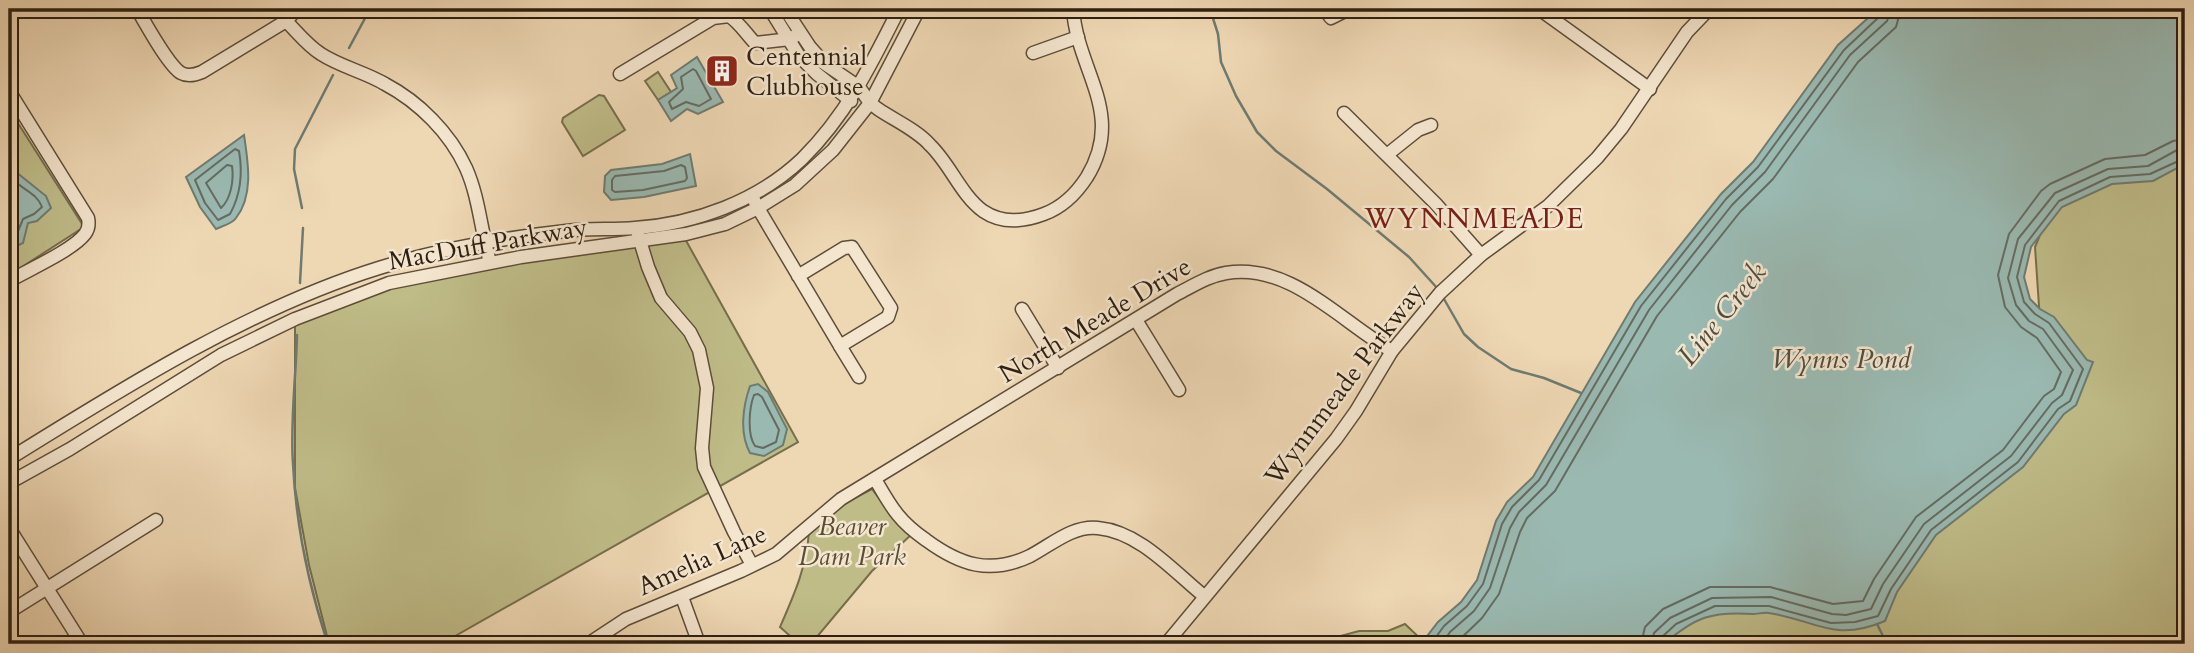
<svg xmlns="http://www.w3.org/2000/svg" width="2194" height="653" viewBox="0 0 2194 653" font-family="Cardo,serif">
	<style>
		.green { fill: #bfbc88; stroke: #766e4c; stroke-width: 2 }
		.water { fill: #9ab9b1; stroke: #6e7b71; stroke-width: 2 }
		.lines { fill: none; stroke-linecap: round; stroke-linejoin: round }
		.shore { stroke: #646c61; stroke-width: 2 }
		.stream { stroke: #6e7b71; stroke-width: 2.5 }
		.minor-casing { stroke: #5d4d3a; stroke-width: 15 }
		.minor { stroke: #f4e5ce; stroke-width: 12 }
		.labels { text-anchor: middle; dominant-baseline: central; stroke-width: 5; stroke-linejoin: round; paint-order: stroke }
		.poi-label { font-size: 26px; fill: #2d1f11; stroke: #f4e5ce; text-anchor: start }
		.street-label { font-size: 26px; fill: #2d1f11; stroke: #f4e5ce }
		.park-label { font-size: 26px; font-style: italic; fill: #594e35; stroke: #f4e5ce }
		.neighbourhood-label { font-size: 28px; letter-spacing: 2px; fill: #7a1f14; stroke: #f4e5ce }
		.water-label { font-size: 28px; font-style: italic; fill: #4e4d41; stroke: #f4e5ce }
	</style>
	<rect width="100%" height="100%" fill="#eed7b3"/>
	<filter id="stains"><feTurbulence type="fractalNoise" baseFrequency=".00286" numOctaves="4"/><feColorMatrix values="0 0 0 0 .2 0 0 0 0 .09 0 0 0 0 .02 0 0 0 .5 -.17"/></filter>
	<radialGradient id="worn" r=".72"><stop offset=".6" stop-color="#630" stop-opacity="0"/><stop offset="1" stop-color="#630" stop-opacity=".3"/></radialGradient>
	<g class="green">
		<path d="M658,72L671,92L658,100L645,81Z"/>
		<path d="M599,95L604,96L625,130L583,156L562,122L563,118Z"/>
		<path d="M9,109L84,227L11,274L9,270Z"/>
		<path d="M2185,143V644H1554L2040,321L2035,247L2063,180Z"/>
		<path d="M684,237L798,442L441,644H329L309,565L295,488V319L389,283Z"/>
		<path d="M872,489L890,513L912,534L872,571L811,644H799L780,627C794,595 807,566 809,531L828,512Z"/>
		<path d="M1405,624L1424,642L1421,644H1311L1359,631H1388Z"/>
	</g>
	<g class="water">
		<path d="M1878,9H2185V164L2153,181L2112,184L2062,207L2031,247L2024,277L2030,299L2040,309L2054,317L2087,360L2093,362L2076,405L2064,414L2023,467L1936,535L1897,592L1885,621C1833,643 1816,620 1769,613C1764,612 1758,614 1753,614C1712,611 1695,617 1664,644H1421L1438,622L1461,602L1477,580L1496,521L1507,502L1533,477L1635,302L1721,194L1753,162L1838,45Z"/>
		<path d="M697,57L723,102L698,114L687,109L671,121L658,100L677,88L671,75Z"/>
		<path d="M244,135C248,162 254,195 236,218C232,224 222,226 216,229L200,207L186,177Z"/>
		<path d="M9,147L13,153L16,172L46,196L51,208L37,221L28,223L23,243L19,245L9,242Z"/>
		<path d="M690,154L696,186L644,197L611,200L604,192L605,176L611,170L662,164Z"/>
		<path d="M758,384L768,392L787,429L783,445L764,456L750,453C739,433 743,406 750,386Z"/>
	</g>
	<g class="lines">
		<g class="shore">
			<path d="M693,69L696,71L711,99L699,106L686,102L672,109L669,102L683,89L681,77Z"/>
			<path d="M235,149L239,151C243,174 241,194 230,214L218,220L205,203L195,180Z"/>
			<path d="M227,165L232,166C234,180 231,199 221,208L206,183Z"/>
			<path d="M681,165L685,167L687,178L685,181L643,190L615,192L612,190V180L615,176L664,171Z"/>
			<path d="M9,171C15,189 36,190 42,207L34,214L23,219L16,236L9,237"/>
			<path d="M758,394L762,397L779,430L776,442L763,448L755,446C747,435 749,408 754,395Z"/>
			<path d="M1431,644L1444,626L1467,606L1483,584L1502,524L1512,507L1539,480L1641,306L1726,199L1758,167L1844,50L1880,16L1882,9"/>
			<path d="M1442,644L1450,632L1474,611L1490,588L1510,528L1519,512L1546,485L1649,310L1732,205L1765,172L1850,55L1887,21L1891,9"/>
			<path d="M1455,644L1482,618L1499,594L1520,532L1527,518L1555,491L1657,316L1740,212L1773,179L1858,62L1896,27L1901,9"/>
			<path d="M1641,644L1645,627L1663,609L1710,587H1770L1833,604L1863,601L1874,579L1916,517L2003,450L2044,396L2054,389L2061,372L2037,338L2021,327L2005,307L1998,275L2009,234L2041,191L2050,184L2105,159L2145,155L2173,141L2185,139"/>
			<path d="M1651,644L1654,633L1670,618L1712,598L1771,597L1832,614L1846,615L1871,609L1883,584L1924,524L2011,456L2052,403L2062,395L2073,370L2043,329L2029,321L2016,305L2008,278L2018,239L2055,193L2108,169L2148,166L2177,150L2185,149"/>
			<path d="M1660,644L1662,637L1676,624L1715,606H1769L1831,623L1855,622L1878,616L1891,589L1931,530L2018,462L2058,409L2070,401L2083,369L2049,323L2035,314L2024,302L2017,277L2025,245L2059,201L2110,177L2150,174L2185,158"/>
		</g>
		<g class="stream">
			<path d="M1210,9L1218,34L1221,62L1236,96L1257,132L1276,151L1327,189L1409,257L1438,289"/>
			<path d="M349,48L370,9"/>
			<path d="M302,208L294,169L295,149L333,75"/>
			<path d="M300,283L303,228"/>
			<path d="M1444,299L1464,334L1478,347L1511,369L1544,378L1581,393"/>
			<path d="M297,335C296,378 290,422 293,464C296,524 309,587 328,644"/>
			<path d="M1877,624L1887,644"/>
		</g>
		<defs>
			<g id="minor">
				<path d="M137,9C146,24 168,65 181,73C188,77 195,75 202,72L286,21L297,9"/>
				<path d="M770,9L799,56L817,74L851,101"/>
				<path d="M785,9L810,47L825,64L859,87L870,103L878,109C894,120 917,130 930,145C950,164 961,195 983,211C1002,224 1023,222 1044,214C1063,207 1076,194 1087,177C1126,113 1077,71 1073,9"/>
				<path d="M1324,9L1331,18L1349,9"/>
				<path d="M1539,9L1650,89"/>
				<path d="M286,21C297,32 308,46 321,54C341,67 365,72 385,84C419,102 450,133 466,168C479,197 481,231 490,262"/>
				<path d="M1033,53L1078,37"/>
				<path d="M620,74L713,18L729,16C740,23 746,34 755,43L790,39L800,33"/>
				<path d="M9,91L88,218C89,223 89,229 85,234C73,250 28,270 9,281"/>
				<path d="M1344,113L1435,203L1481,255"/>
				<path d="M1388,154L1418,130L1431,125"/>
				<path d="M754,200L758,208L840,346L888,317L891,308L852,247L844,248L798,276"/>
				<path d="M638,234L648,267L661,298L690,332L699,350L707,388L702,448L704,467L734,532L752,565"/>
				<path d="M1022,309L1058,368"/>
				<path d="M1136,320L1179,390"/>
				<path d="M840,346L859,377"/>
				<path d="M9,459C123,388 250,308 379,268C439,249 503,238 566,231C589,228 612,230 635,228C695,224 758,201 802,159C846,116 872,63 899,9"/>
				<path d="M875,479C882,491 889,504 898,515C906,525 916,533 926,540C960,565 990,575 1030,556C1051,545 1073,525 1098,528C1140,532 1173,571 1204,596"/>
				<path d="M9,483L70,449L221,355L295,319L389,283L521,257L686,234L725,224L758,208L795,185L833,150L870,103L919,9"/>
				<path d="M9,528L82,644"/>
				<path d="M682,597L699,644"/>
				<path d="M9,612L156,520"/>
				<path d="M588,644L626,619L741,571L776,554L841,499L1177,294C1193,286 1208,276 1226,273C1290,262 1341,322 1392,351"/>
				<path d="M1166,644L1336,439L1356,411L1392,351L1440,293L1481,255L1548,206L1597,158L1621,129L1687,32L1709,9"/>
			</g>
		</defs>
		<use href="#minor" class="minor-casing"/>
		<use href="#minor" class="minor"/>
	</g>
	<defs>
		<symbol id="building-square" viewBox="-11 -11 22 22"><rect x="-9" y="-9" width="18" height="18" rx="4" fill="#8f2418" stroke="#f4e5ce"/><path d="M-4-6H4V6H1V3H-1V6H-4ZM-2.5-4.3h1.7v1.8h-1.7ZM.8-4.3h1.7v1.8H.8ZM-2.5-1h1.7V.8h-1.7ZM.8-1h1.7V.8H.8Z" fill="#fff"/></symbol>
	</defs>
	<g fill-rule="evenodd">
		<use href="#building-square" x="703" y="52" width="38" height="38"/>
	</g>
	<g class="labels">
		<g class="poi-label">
			<text x="746" y="56">Centennial<tspan x="746" dy="30">Clubhouse</tspan></text>
		</g>
		<g class="street-label">
			<text transform="translate(488 244) rotate(-10)">MacDuff Parkway</text>
			<text transform="translate(1095 320) rotate(-31)">North Meade Drive</text>
			<text transform="translate(1344 384) rotate(-53)">Wynnmeade Parkway</text>
			<text transform="translate(702 560) rotate(-24)">Amelia Lane</text>
		</g>
		<g class="park-label">
			<text x="852" y="526">Beaver<tspan x="852" dy="30">Dam Park</tspan></text>
		</g>
		<g class="neighbourhood-label">
			<text x="1475" y="219">WYNNMEADE</text>
		</g>
		<g class="water-label">
			<text transform="translate(1722 314) rotate(-51)">Line Creek</text>
			<text x="1841" y="359">Wynns Pond</text>
		</g>
	</g>
	<rect width="2194" height="653" fill="none" stroke="#eed7b3" stroke-width="35"/>
	<rect x="10" y="10" width="2173" height="632" fill="none" stroke="#2d1f11" stroke-width="3.5"/>
	<rect x="18" y="18" width="2159" height="618" fill="none" stroke="#2d1f11" stroke-width="2"/>
	<rect width="100%" height="100%" filter="url(#stains)"/>
	<rect width="100%" height="100%" fill="url(#worn)"/>
</svg>
